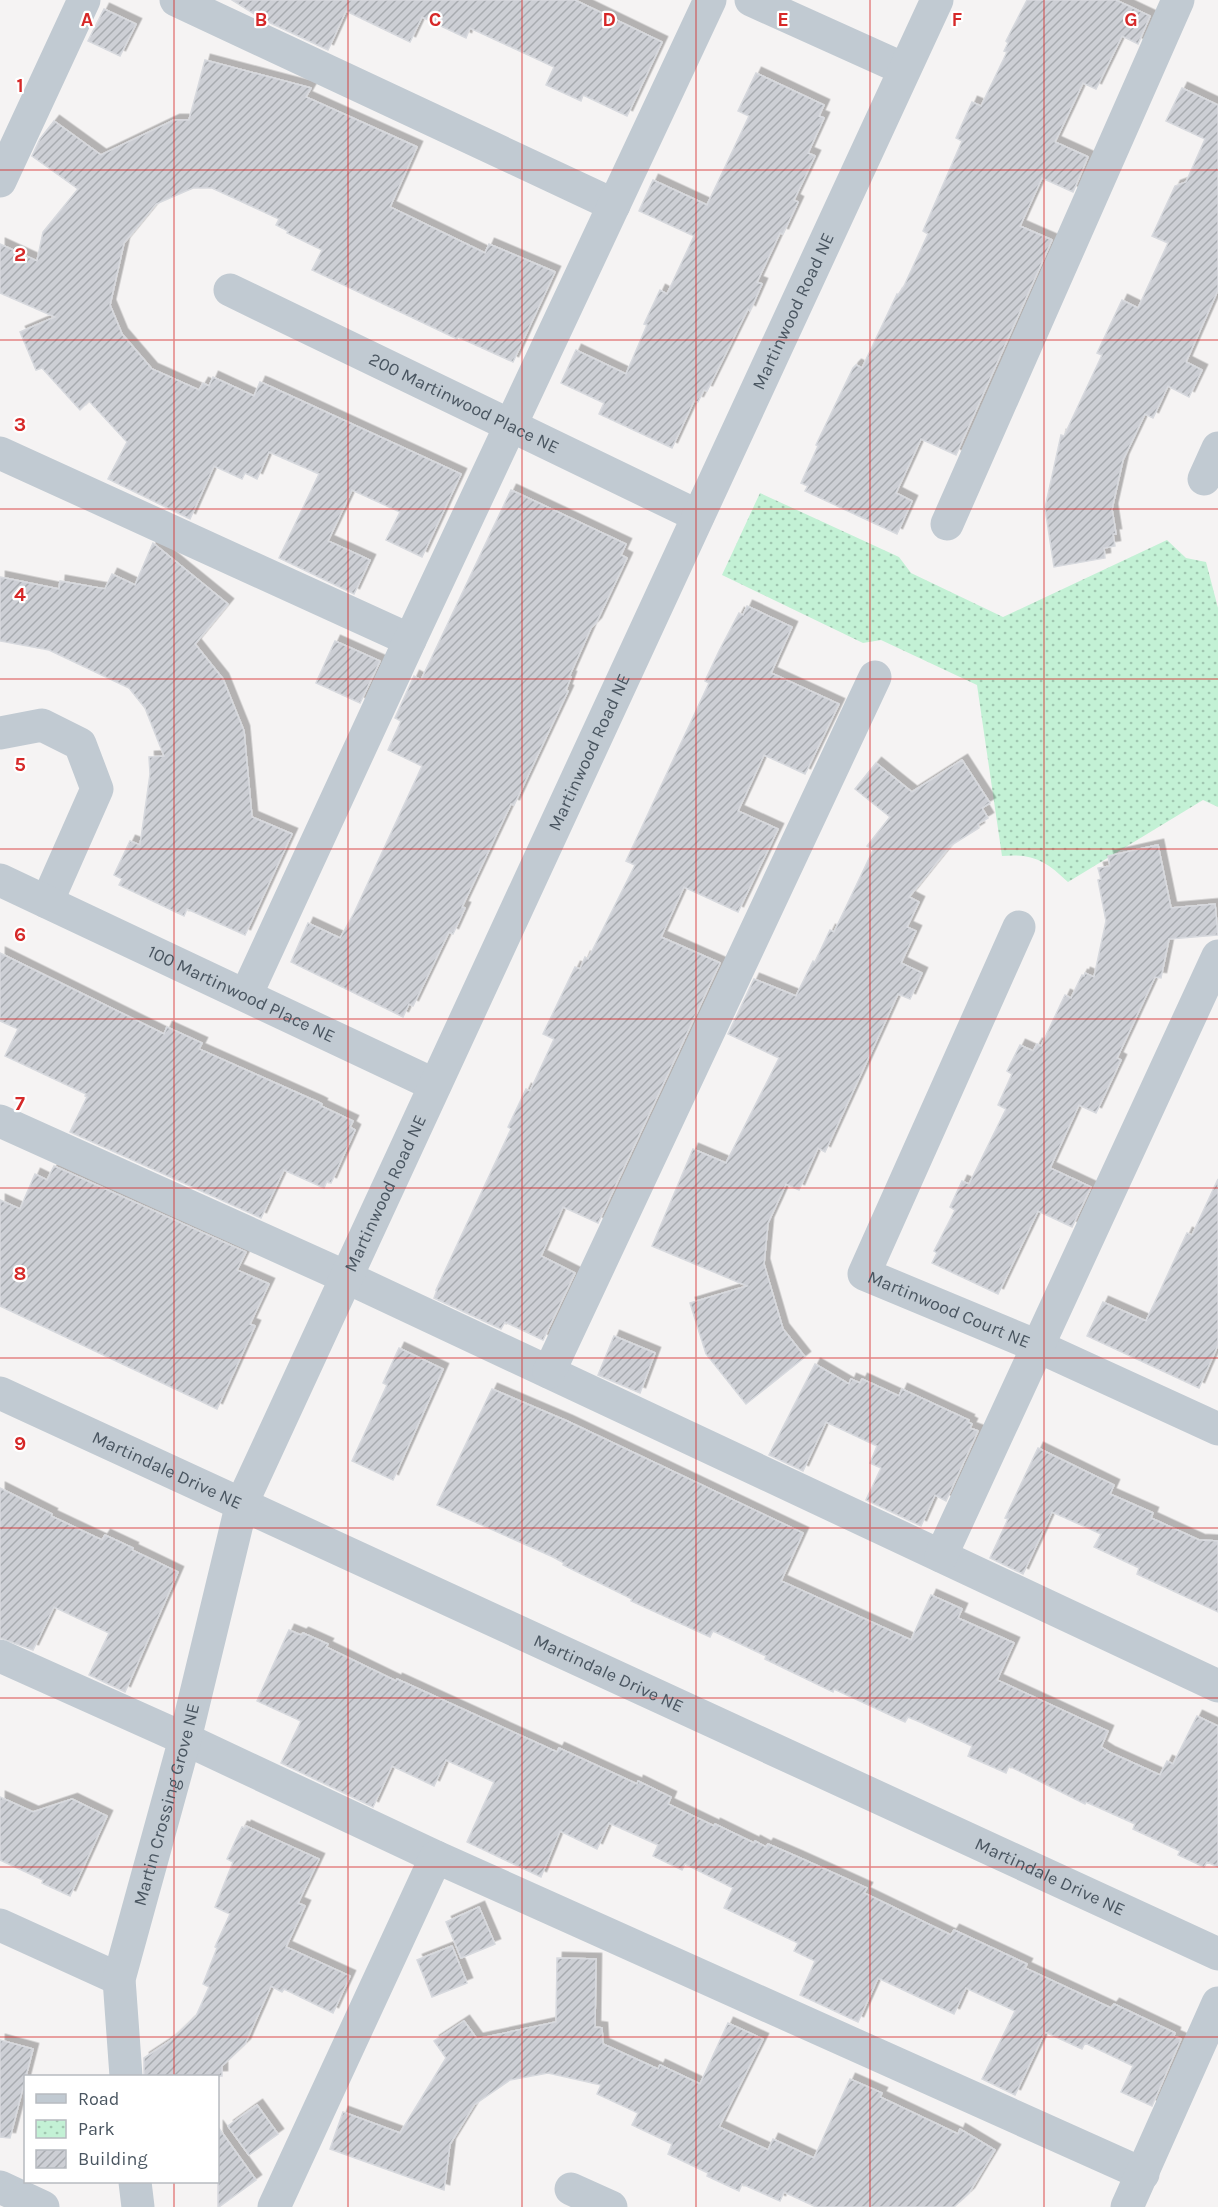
<svg xmlns="http://www.w3.org/2000/svg" width="1218" height="2207" viewBox="0 0 1218 2207" font-family="Karla,sans-serif">
	<style>
		.park { fill: url(#park-dots) }
		.building { fill: url(#building-hatch); stroke: #d7d9de; stroke-width: 1.5; filter: url(#shadow) }
		.lines { fill: none; stroke-linecap: round; stroke-linejoin: round }
		.minor { stroke: #c1cad2; stroke-width: 33 }
		.grid { fill: none; stroke: #d62828; stroke-width: 1.5; stroke-opacity: 0.55 }
		.labels { text-anchor: middle; dominant-baseline: central; stroke-width: 4.5; stroke-linejoin: round; paint-order: stroke }
		.street-label { font-size: 18px; fill: #4a5661; stroke: #fff }
		.grid-label { font-size: 20px; text-anchor: middle; font-weight: bold; fill: #d62828; stroke: #fff; stroke-width: 4.5; stroke-linejoin: round; paint-order: stroke }
	</style>
	<defs>
		<pattern id="park-dots" width="8" height="8" patternUnits="userSpaceOnUse" patternTransform="scale(1.5)"><rect width="8" height="8" fill="#c3f1d5"/><path d="M2 2h.1M6 6h.1" fill="none" stroke="#a0c6b0" stroke-width="1.8" stroke-linecap="round"/></pattern>
		<pattern id="building-hatch" width="6" height="6" patternUnits="userSpaceOnUse" patternTransform="scale(1.5)"><rect width="6" height="6" fill="#cdcfd5"/><path d="M-1 1l2-2M0 6l6-6M5 7l2-2" fill="none" stroke="#a8abb0"/></pattern>
		<filter id="shadow"><feDropShadow dx="5.5" dy="-5.5" stdDeviation="0" flood-color="#0004"/></filter>
	</defs>
	<rect width="100%" height="100%" fill="#f5f3f3"/>
	<path class="park" d="M760,493L899,557L911,573L1003,617L1167,540L1186,558L1206,562L1218,608V807L1203,800L1068,882C1046,861 1033,853 1002,856L977,685L881,640L863,643L722,575Z"/>
	<g class="building">
		<path d="M232,0H575L662,42L627,116L583,95L581,101L546,85L554,67L470,28L466,38L422,17L410,42L346,11L328,50L262,19Z"/>
		<path d="M1027,0H1116L1150,16L1138,44L1122,36L1096,89L1083,83L1055,142L1088,157L1073,192L1042,178L1020,226L1052,240L956,455L921,439L896,493L912,501L897,534L805,491L808,486L801,483L818,446L816,445L853,368L856,365L862,368L897,294L898,295L904,286L928,234L923,231L962,141L956,138L972,102L981,106L1007,52L1004,51L1008,43L1006,41Z"/>
		<path d="M104,9L136,24L120,56L88,41Z"/>
		<path d="M205,60L311,88L306,97L417,147L390,207L485,253L489,244L555,272L513,362L458,337L457,339L312,270L322,250L287,233L288,231L276,225L279,219L212,188H193L156,204L124,243L110,305L122,334L152,369L199,390L203,383L209,386L213,377L254,396L260,382L265,384L461,474L422,557L386,540L400,512L352,490L328,541L370,560L354,594L279,558L319,474L269,452L257,479L245,473L242,479L214,466L190,519L108,479L127,442L89,401L80,410L42,368L36,370L20,332L55,317L0,293V244L37,261L43,232L78,189L32,156L40,139L54,121L101,155L174,120H189Z"/>
		<path d="M756,73L824,105L819,116L824,118L808,153L815,156L794,200L798,202L783,234L780,233L757,282L762,284L750,311L748,309L707,391L704,390L698,402L694,401L672,448L599,414L604,403L561,383L576,350L626,374L647,325L644,324L660,290L667,294L694,236L639,211L653,180L707,205L749,116L738,111Z"/>
		<path d="M1182,88L1218,105V290L1186,362L1202,370L1189,397L1168,386L1153,418L1145,414L1123,460L1112,509L1116,534H1113L1115,546L1104,548L1105,558L1054,567L1045,508L1061,435L1064,436L1102,355L1097,353L1122,300L1138,308L1168,243L1152,236L1175,186L1186,182L1205,139L1166,121Z"/>
		<path d="M511,490L626,544L621,555L627,558L596,623L591,628L569,677H571L566,690L568,691L514,805L511,804L462,907L465,908L453,934L449,932L413,1006L409,1004L403,1017L291,962L308,923L340,938L354,913L422,766L388,750L401,721L395,718L414,676L421,680Z"/>
		<path d="M153,543L228,604L195,644L223,679L244,731L252,817L292,834L245,935L187,909L184,916L119,885L122,879L114,875L130,841L140,845L150,774L149,757L164,756L145,708L129,688L49,650L0,641V577L59,589L60,581L105,589L112,574L135,585Z"/>
		<path d="M747,606L792,627L771,673L839,704L805,774L764,755L738,811L778,829L738,912L684,887L661,937L720,963L598,1223L563,1207L541,1256L575,1273L543,1340L505,1322L501,1329L434,1298L437,1290H436L511,1129L508,1127L526,1089L530,1091L554,1039L543,1034L575,967L580,969L585,957L588,959L635,865L626,861L709,683L705,681L719,651L739,613L743,615Z"/>
		<path d="M335,641L380,661L360,703L316,683Z"/>
		<path d="M962,760L990,803L982,808L988,818L978,824L979,828L950,846L909,897L919,902L907,927L916,931L901,963L922,973L910,999L898,994L825,1152L818,1148L799,1190L786,1184L768,1223L764,1264L783,1329L805,1357L746,1404L706,1354L690,1303L747,1286L652,1246L693,1149L726,1163L779,1058L728,1034L754,979L796,996L813,961L815,962L830,930L834,932L854,890L873,850L867,846L890,817L855,789L876,763L912,792Z"/>
		<path d="M1158,845L1171,908L1215,904L1218,935L1169,939L1161,978L1155,977L1117,1058L1121,1060L1096,1113L1079,1105L1050,1168L1091,1187L1072,1227L1038,1211L998,1294L932,1263L937,1253L934,1251L955,1210L950,1207L962,1181L969,1184L1006,1109L998,1105L1012,1074L1007,1071L1020,1045L1033,1051L1037,1044L1041,1046L1065,995L1071,998L1082,975L1084,976L1085,973L1094,977L1106,921L1098,880L1101,879L1098,868L1110,866L1108,856Z"/>
		<path d="M0,953L164,1034L167,1027L202,1043L199,1049L318,1102L322,1104L321,1106L353,1121L350,1127L355,1130L331,1183L327,1181L324,1188L284,1170L261,1218L70,1132L87,1097L85,1096L86,1094L5,1056L18,1029L0,1021Z"/>
		<path d="M54,1166L246,1252L237,1270L269,1284L250,1324L255,1326L217,1409L0,1306V1200L20,1209L35,1174L47,1180Z"/>
		<path d="M1218,1179V1345L1199,1388L1087,1336L1103,1302L1146,1321L1187,1233L1192,1235Z"/>
		<path d="M614,1336L655,1353L640,1393L598,1375Z"/>
		<path d="M399,1348L443,1369L393,1480L352,1461L387,1385L383,1383Z"/>
		<path d="M815,1364L849,1384L851,1379L860,1383L862,1379L899,1396L902,1389L969,1420L968,1422L972,1424L970,1428L978,1431L946,1501L935,1495L921,1526L866,1500L881,1468L870,1463L877,1446L826,1422L803,1471L769,1455Z"/>
		<path d="M492,1389L567,1421L803,1533L781,1581L911,1640L931,1595L962,1609L958,1618L1014,1643L997,1680L1108,1731L1101,1747L1109,1752L1160,1775L1167,1761L1173,1764L1197,1716L1218,1726V1867L1207,1862L1204,1867L1178,1855L1180,1851L1133,1829L1135,1824L1086,1802L1085,1804L1009,1766L1006,1773L968,1756L972,1746L920,1722L908,1717L905,1722L834,1689L833,1692L765,1659L766,1656L713,1631L710,1637L631,1601L632,1599L563,1565L564,1563L553,1557L437,1505Z"/>
		<path d="M1038,1448L1114,1485L1110,1494L1153,1513L1151,1518L1199,1540L1218,1541V1612L1137,1574L1139,1568L1094,1547L1101,1534L1052,1512L1023,1574L990,1558L1008,1519L1005,1518Z"/>
		<path d="M0,1488L52,1514L51,1516L102,1540L105,1535L133,1548L132,1550L178,1572L125,1692L89,1675L109,1633L54,1607L33,1650L0,1638Z"/>
		<path d="M289,1630L301,1635L303,1633L328,1644L326,1647L396,1681L397,1679L557,1752L559,1748L637,1784L638,1781L671,1797L668,1804L714,1826L715,1824L754,1843L755,1841L766,1847L768,1844L798,1857L867,1888L864,1893L951,1935L954,1930L1027,1964L1025,1968L1111,2008L1114,2004L1175,2033L1174,2036L1181,2039L1152,2106L1121,2092L1133,2066L1085,2043L1082,2049L1045,2032L1015,2095L982,2079L1015,2011L966,1988L954,2014L878,1978L858,2022L800,1995L815,1961L794,1951L798,1943L724,1908L733,1888L685,1864L682,1870L653,1856L658,1845L609,1823L597,1849L560,1831L541,1877L467,1842L494,1782L446,1760L434,1786L392,1766L373,1807L281,1763L301,1721L257,1701Z"/>
		<path d="M0,1797L33,1812L72,1799L107,1816L70,1896L42,1883L43,1880L0,1860Z"/>
		<path d="M246,1826L319,1859L298,1903L305,1906L286,1947L350,1976L333,2013L284,1989L282,1992L271,1986L245,2044L222,2066V2076H144V2058L170,2041L196,2016L209,1987L203,1984L217,1948L215,1947L230,1914L215,1907L233,1862L227,1859L242,1827L245,1828Z"/>
		<path d="M479,1907L495,1944L461,1958L446,1922Z"/>
		<path d="M452,1946L467,1983L432,1997L417,1960Z"/>
		<path d="M557,1958L596,1959L595,2027L602,2028L603,2044L658,2069L660,2065L700,2084L728,2023L763,2039L719,2127L768,2150L773,2139L814,2158L850,2079L882,2093L880,2097L958,2134L960,2129L995,2150L969,2193L954,2207H816L784,2192L780,2201L742,2184L739,2191L707,2176L708,2173L668,2154L672,2144L632,2125L638,2113L597,2094L601,2085L548,2073L510,2080L474,2105L450,2144L444,2190L330,2149L343,2112L400,2133L446,2058L434,2041L464,2021L477,2039L556,2022Z"/>
		<path d="M0,2040L33,2049L10,2138L0,2137Z"/>
		<path d="M257,2105L278,2134L249,2155L228,2126Z"/>
		<path d="M218,2127L256,2180L219,2207H218Z"/>
	</g>
	<g class="lines">
		<g class="minor">
			<path d="M176,0L614,205"/>
			<path d="M751,0L904,69"/>
			<path d="M0,181L84,0"/>
			<path id="s1" d="M230,290L698,516"/>
			<path d="M0,453L410,640"/>
			<path d="M1204,479L1218,448"/>
			<path d="M947,524L1178,0"/>
			<path d="M0,733L42,725L80,744L97,789L47,902"/>
			<path id="s2" d="M0,880L435,1085"/>
			<path id="s3" d="M1019,927L864,1274L1037,1346L1218,1429"/>
			<path d="M246,995L410,640L710,0"/>
			<path d="M0,1121L346,1277L1218,1686"/>
			<path d="M549,1372L875,677"/>
			<path id="s4" d="M0,1393L1218,1954"/>
			<path d="M941,1556L1218,956"/>
			<path d="M0,1656L185,1739L436,1857L1143,2174"/>
			<path d="M0,1925L119,1979"/>
			<path id="s5" d="M126,2076L119,1979L185,1739L242,1503L937,0"/>
			<path d="M135,2182L138,2207"/>
			<path d="M0,2187L43,2207"/>
			<path d="M571,2189L611,2207"/>
			<path d="M274,2207L436,1857"/>
			<path d="M1127,2207L1218,2003"/>
		</g>
	</g>
	<path class="grid" d="M174,0V2076M348,0V2207M522,0V2207M696,0V2207M870,0V2207M1044,0V2207M0,170H1218M0,340H1218M0,509H1218M0,679H1218M0,849H1218M0,1019H1218M0,1188H1218M0,1358H1218M0,1528H1218M0,1698H1218M0,1867H1218M0,2037H1218M174,2182V2207"/>
	<g class="labels">
		<g class="street-label">
			<text stroke="none"><textPath href="#s5" startOffset="1902">Martinwood Road NE</textPath></text>
			<text stroke="none"><textPath href="#s1" startOffset="260">200 Martinwood Place NE</textPath></text>
			<text stroke="none"><textPath href="#s5" startOffset="1416">Martinwood Road NE</textPath></text>
			<text stroke="none"><textPath href="#s2" startOffset="267">100 Martinwood Place NE</textPath></text>
			<text stroke="none"><textPath href="#s5" startOffset="930">Martinwood Road NE</textPath></text>
			<text stroke="none"><textPath href="#s3" startOffset="472">Martinwood Court NE</textPath></text>
			<text stroke="none"><textPath href="#s4" startOffset="184">Martindale Drive NE</textPath></text>
			<text stroke="none"><textPath href="#s4" startOffset="670">Martindale Drive NE</textPath></text>
			<text stroke="none"><textPath href="#s5" startOffset="278">Martin Crossing Grove NE</textPath></text>
			<text stroke="none"><textPath href="#s4" startOffset="1156">Martindale Drive NE</textPath></text>
		</g>
	</g>
	<g class="grid-label">
		<text x="87" y="26">A</text>
		<text x="261" y="26">B</text>
		<text x="435" y="26">C</text>
		<text x="609" y="26">D</text>
		<text x="783" y="26">E</text>
		<text x="957" y="26">F</text>
		<text x="1131" y="26">G</text>
		<text x="20" y="92">1</text>
		<text x="20" y="261">2</text>
		<text x="20" y="431">3</text>
		<text x="20" y="601">4</text>
		<text x="20" y="771">5</text>
		<text x="20" y="941">6</text>
		<text x="20" y="1110">7</text>
		<text x="20" y="1280">8</text>
		<text x="20" y="1450">9</text>
	</g>
	<rect x="24" y="2075" width="195" height="108" fill="#ffffff" stroke="#b7bbc0" stroke-width="1.5"/>
	<rect x="36" y="2094" width="30" height="9" fill="#c1cad2" stroke="#b7bbc0" stroke-width="1.5"/>
	<text x="78" y="2105" font-size="18" fill="#4a5661">Road</text>
	<rect x="36" y="2120" width="30" height="18" fill="url(#park-dots)" stroke="#b7bbc0" stroke-width="1.5"/>
	<text x="78" y="2135" font-size="18" fill="#4a5661">Park</text>
	<rect x="36" y="2150" width="30" height="18" fill="url(#building-hatch)" stroke="#b7bbc0" stroke-width="1.5"/>
	<text x="78" y="2165" font-size="18" fill="#4a5661">Building</text>
</svg>
